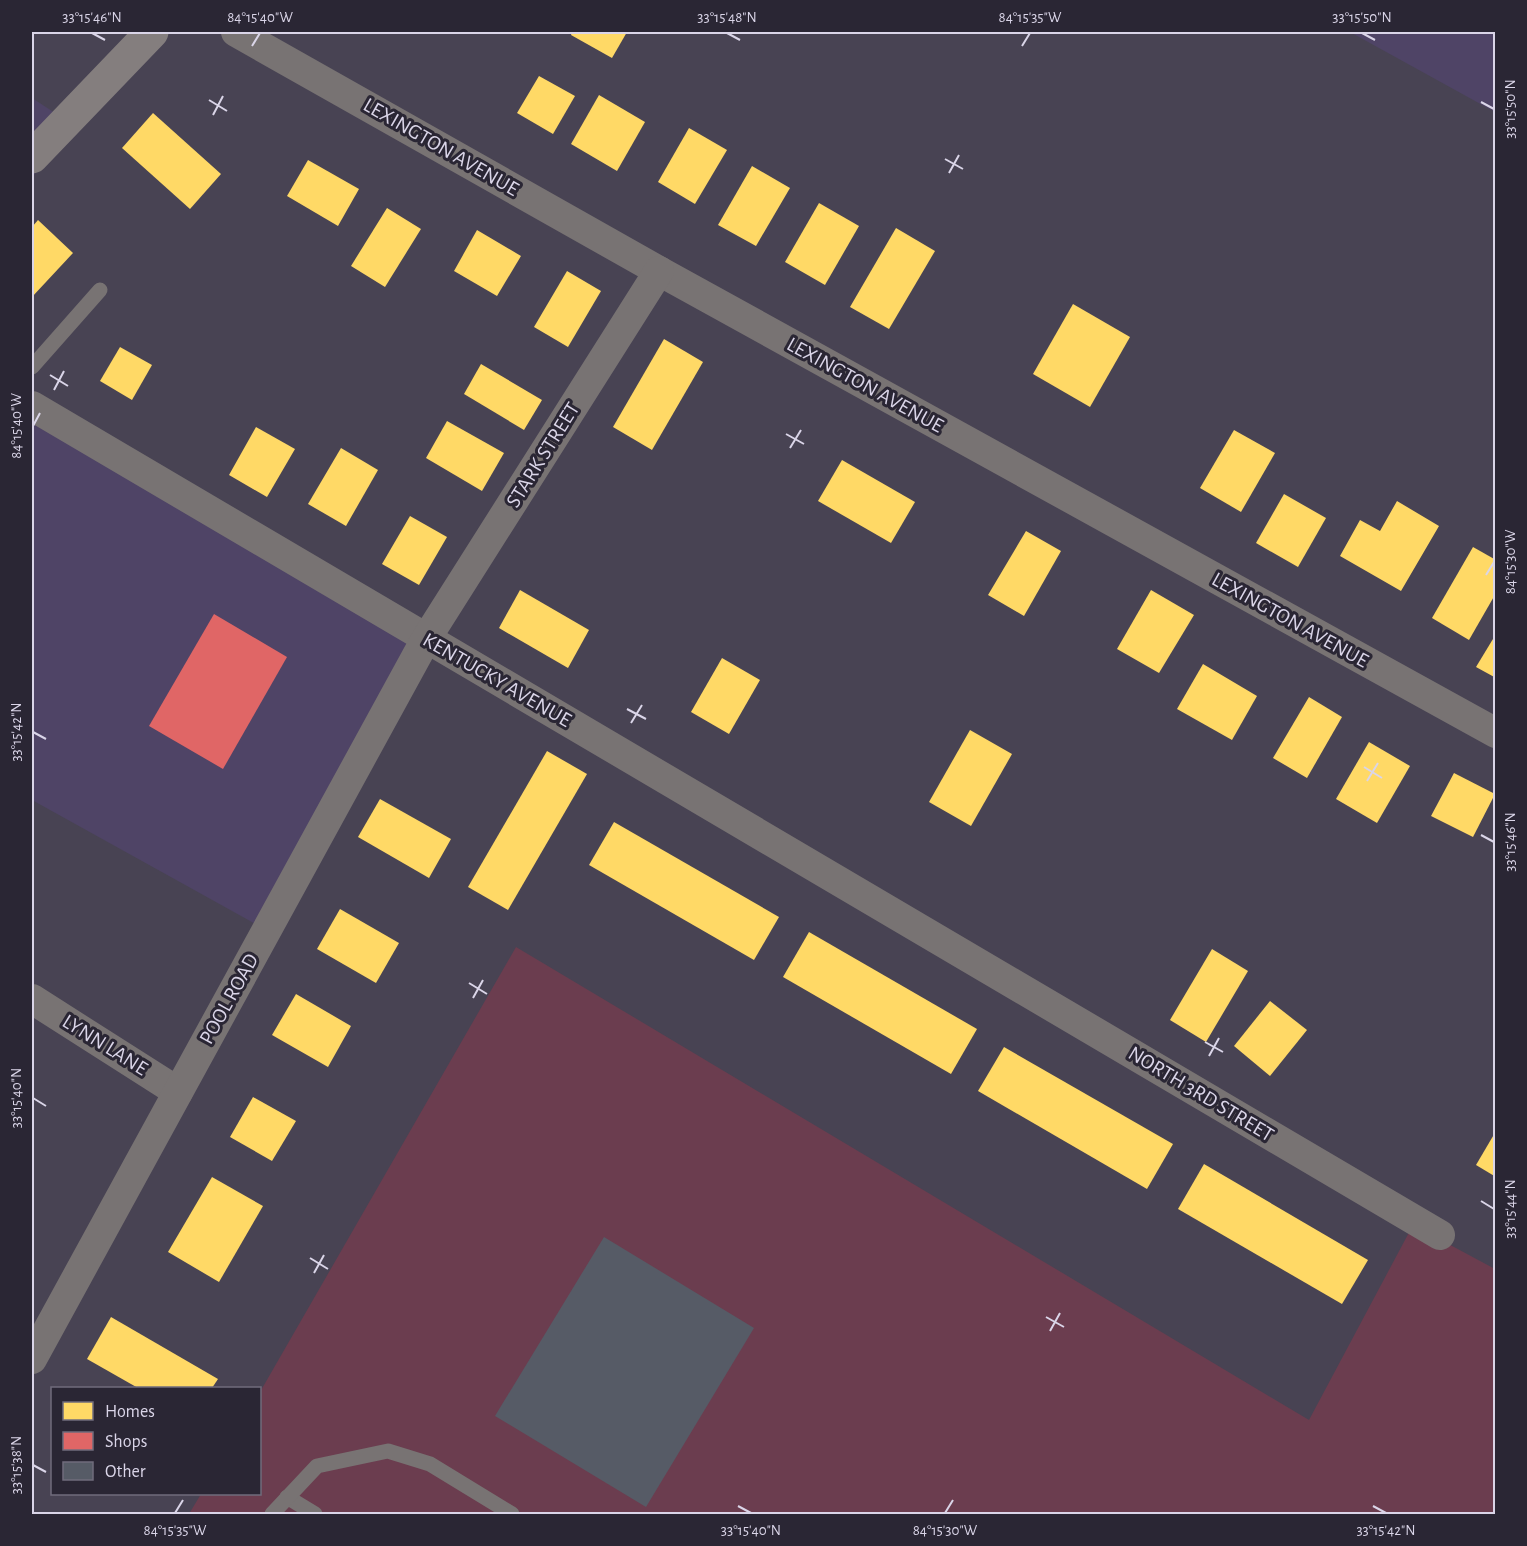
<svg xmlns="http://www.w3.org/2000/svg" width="1527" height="1546" viewBox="0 0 1527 1546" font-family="'Alegreya Sans',sans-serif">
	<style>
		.built { fill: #4f4466 }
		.green { fill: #6b3d4f }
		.homes { fill: #ffd966 }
		.shops { fill: #e06666 }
		.building { fill: #565b66 }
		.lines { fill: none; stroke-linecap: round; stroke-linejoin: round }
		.lane { stroke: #787373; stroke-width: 15 }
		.street { stroke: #787373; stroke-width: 30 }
		.secondary { stroke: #847e7e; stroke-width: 33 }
		.ticks { fill: none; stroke: #dad5e8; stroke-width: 2 }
		.labels { text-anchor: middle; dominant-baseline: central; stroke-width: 6; stroke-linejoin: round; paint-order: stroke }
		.street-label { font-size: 21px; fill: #dad5e8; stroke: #2a2634 }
		.neatline { fill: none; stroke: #dad5e8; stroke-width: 2 }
		.ticks-label { font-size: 15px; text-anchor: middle; fill: #dad5e8 }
	</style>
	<rect width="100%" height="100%" fill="#484353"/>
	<g class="built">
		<path d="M1350,32H1495V112Z"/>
		<path d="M32,98L78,128L32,177Z"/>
		<path d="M32,418L434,642L272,933L32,800Z"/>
	</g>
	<path class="green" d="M516,947L1309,1420L1413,1225L1495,1269V1514H189L201,1494H260V1392Z"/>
	<g class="homes">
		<path d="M572,32H627L612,58L571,35Z"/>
		<path d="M539,76L575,96L553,134L517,113Z"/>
		<path d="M599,95L645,122L617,171L571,144Z"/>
		<path d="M153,113L221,174L190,209L122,148Z"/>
		<path d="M689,128L727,150L695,204L658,182Z"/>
		<path d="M308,160L359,189L338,226L287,196Z"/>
		<path d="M752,166L790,188L756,246L718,225Z"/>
		<path d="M819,203L859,226L825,285L785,262Z"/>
		<path d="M387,208L421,229L385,287L351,266Z"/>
		<path d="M38,220L73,253L32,297V227Z"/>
		<path d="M896,228L935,251L889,329L850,307Z"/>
		<path d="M477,230L521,256L497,296L454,271Z"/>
		<path d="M567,271L601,291L568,347L534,327Z"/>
		<path d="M1073,304L1130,337L1090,407L1033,374Z"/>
		<path d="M664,339L703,362L652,450L613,427Z"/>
		<path d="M120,347L152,365L132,400L100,381Z"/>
		<path d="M481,364L542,400L524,430L464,394Z"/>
		<path d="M447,421L504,453L482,491L426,458Z"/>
		<path d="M256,427L295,449L267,497L229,475Z"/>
		<path d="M1234,430L1275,453L1241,512L1200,488Z"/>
		<path d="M341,448L378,470L346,526L308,504Z"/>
		<path d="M842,460L915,502L891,543L818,501Z"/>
		<path d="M1284,494L1326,518L1298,567L1256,543Z"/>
		<path d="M1397,501L1439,526L1401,591L1340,556L1360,520L1380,531Z"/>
		<path d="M410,516L447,537L419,585L382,564Z"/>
		<path d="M1026,531L1061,551L1024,616L988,595Z"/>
		<path d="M1473,547L1496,560V593L1469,640L1432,618Z"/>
		<path d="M520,590L589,630L568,668L499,628Z"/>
		<path d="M1151,590L1194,615L1159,673L1117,649Z"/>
		<path d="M1496,634V678L1476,667Z"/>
		<path d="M722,658L760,680L729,734L691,712Z"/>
		<path d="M1203,664L1257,696L1232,740L1177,709Z"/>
		<path d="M1309,697L1342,717L1307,778L1273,758Z"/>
		<path d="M970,730L1012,754L971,826L929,802Z"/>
		<path d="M1369,742L1410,766L1377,823L1336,799Z"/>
		<path d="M547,751L587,774L508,910L468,887Z"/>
		<path d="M1454,773L1495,794L1473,837L1431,816Z"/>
		<path d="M380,799L451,839L429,878L358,837Z"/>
		<path d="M614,822L779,917L754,960L589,865Z"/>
		<path d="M340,909L399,943L376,983L317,949Z"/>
		<path d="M809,932L977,1029L951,1074L783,977Z"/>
		<path d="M1212,949L1248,971L1206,1042L1170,1020Z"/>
		<path d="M296,994L351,1026L328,1067L272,1035Z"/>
		<path d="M1270,1001L1307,1030L1270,1076L1234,1046Z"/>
		<path d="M1004,1047L1173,1144L1147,1189L978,1091Z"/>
		<path d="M253,1097L296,1121L272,1161L230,1137Z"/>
		<path d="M1496,1131V1177L1476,1165Z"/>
		<path d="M1204,1164L1368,1260L1342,1304L1178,1209Z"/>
		<path d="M212,1177L263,1206L219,1282L168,1252Z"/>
		<path d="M111,1317L218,1379L212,1388H138L87,1359Z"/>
	</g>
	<path class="shops" d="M214,614L287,657L223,769L149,726Z"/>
	<path class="building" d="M604,1237L754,1328L646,1507L495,1416Z"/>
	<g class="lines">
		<g class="lane">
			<path d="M32,367L100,290"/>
			<path d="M287,1497L315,1514"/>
			<path d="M272,1514L317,1466L388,1451L430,1464L512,1514"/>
		</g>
		<g class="street">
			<path d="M236,32L659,271L1496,733"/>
			<path d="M32,406L1440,1235"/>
			<path d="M32,999L178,1092"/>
			<path d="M32,1359L426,639L659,271"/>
		</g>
		<path class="secondary" d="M32,157L152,32"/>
	</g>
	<path class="ticks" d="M92,33L105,40M727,33L740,40M1362,33L1375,40M252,46L260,33M1022,46L1030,33M209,100L227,111M1481,102L1494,109M213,115L223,96M945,159L963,169M949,173L959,155M50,375L68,386M54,390L64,371M33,426L40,413M786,434L804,444M790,448L801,430M1486,575L1494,562M627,709L646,719M631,723L642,705M33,732L46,739M1364,767L1382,778M1367,781L1378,763M1481,835L1494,842M469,983L487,994M473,998L483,980M1205,1042L1223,1052M1209,1056L1219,1038M33,1098L46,1106M1481,1201L1494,1209M310,1258L328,1269M314,1273L324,1255M1046,1317L1064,1327M1050,1331L1060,1313M33,1465L46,1472M738,1506L751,1513M1373,1506L1386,1513M175,1513L183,1500M945,1513L953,1500"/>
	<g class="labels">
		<g class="street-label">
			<text transform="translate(441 147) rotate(30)">LEXINGTON AVENUE</text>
			<text transform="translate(865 385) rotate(29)">LEXINGTON AVENUE</text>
			<text transform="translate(543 455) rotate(-58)">STARK STREET</text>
			<text transform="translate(1290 620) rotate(29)">LEXINGTON AVENUE</text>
			<text transform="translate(497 680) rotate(30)">KENTUCKY AVENUE</text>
			<text transform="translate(229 999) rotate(-61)">POOL ROAD</text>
			<text transform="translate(105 1045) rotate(32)">LYNN LANE</text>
			<text transform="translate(1201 1094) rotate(31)">NORTH 3RD STREET</text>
		</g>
	</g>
	<rect width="1527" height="1546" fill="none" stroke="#2a2634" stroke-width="66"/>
	<rect x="51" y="1387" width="210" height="108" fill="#2a2634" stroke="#706c7c" stroke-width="1.5"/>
	<rect x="63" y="1402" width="30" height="18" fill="#ffd966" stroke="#706c7c" stroke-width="1.5"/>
	<text x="105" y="1417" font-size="18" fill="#dad5e8">Homes</text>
	<rect x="63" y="1432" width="30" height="18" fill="#e06666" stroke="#706c7c" stroke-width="1.5"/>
	<text x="105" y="1447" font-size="18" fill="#dad5e8">Shops</text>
	<rect x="63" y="1462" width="30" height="18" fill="#565b66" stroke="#706c7c" stroke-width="1.5"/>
	<text x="105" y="1477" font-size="18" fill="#dad5e8">Other</text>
	<rect x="33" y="33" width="1461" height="1480" class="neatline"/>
	<g class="ticks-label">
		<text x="92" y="22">33°15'46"N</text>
		<text x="260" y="22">84°15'40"W</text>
		<text x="727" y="22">33°15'48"N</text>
		<text x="1030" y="22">84°15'35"W</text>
		<text x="1362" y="22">33°15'50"N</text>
		<text transform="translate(1510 109) rotate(-90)" y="5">33°15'50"N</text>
		<text transform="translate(16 426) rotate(-90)" y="5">84°15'40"W</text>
		<text transform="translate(1510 562) rotate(-90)" y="5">84°15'30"W</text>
		<text transform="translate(16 732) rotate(-90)" y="5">33°15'42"N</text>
		<text transform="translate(1510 842) rotate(-90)" y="5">33°15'46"N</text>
		<text transform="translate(16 1098) rotate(-90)" y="5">33°15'40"N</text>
		<text transform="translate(1510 1209) rotate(-90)" y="5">33°15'44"N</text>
		<text transform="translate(16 1465) rotate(-90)" y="5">33°15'38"N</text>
		<text x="175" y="1535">84°15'35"W</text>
		<text x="751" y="1535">33°15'40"N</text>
		<text x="945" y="1535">84°15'30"W</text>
		<text x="1386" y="1535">33°15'42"N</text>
	</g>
</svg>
